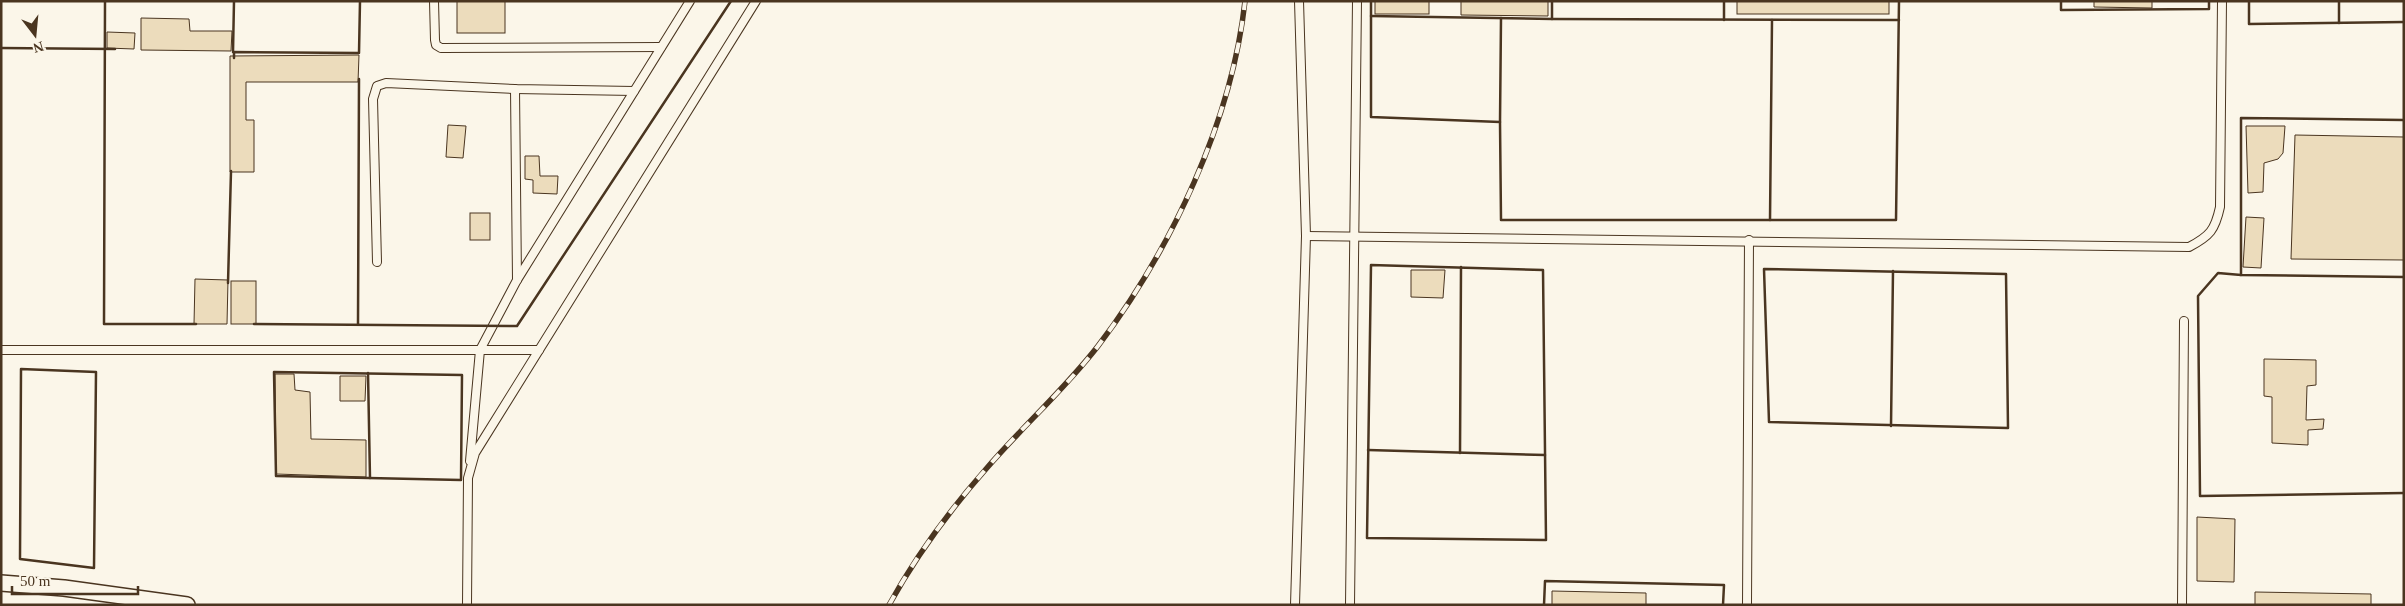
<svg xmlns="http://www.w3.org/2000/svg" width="2405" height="606" viewBox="0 0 2405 606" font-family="Georgia,serif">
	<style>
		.building { fill: #ecdcbc; stroke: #4a3520 }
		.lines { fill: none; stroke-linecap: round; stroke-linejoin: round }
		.service-casing { stroke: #4a3520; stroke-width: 10 }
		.minor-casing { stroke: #4a3520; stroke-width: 18 }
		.service { stroke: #fbf6e9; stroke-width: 8 }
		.minor { stroke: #fbf6e9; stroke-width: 15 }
		.rail-casing { stroke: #4a3520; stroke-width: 5.5 }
		.rail { stroke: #fbf6e9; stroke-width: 4; stroke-dasharray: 11; stroke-linecap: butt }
		.wall { stroke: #4a3520; stroke-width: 2.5 }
	</style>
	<rect width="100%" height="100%" fill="#fbf6e9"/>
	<g class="building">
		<rect x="457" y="1" width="48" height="32"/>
		<rect x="1375" y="1" width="54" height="13"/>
		<path d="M1461,1H1548V16L1461,15Z"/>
		<rect x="1737" y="1" width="152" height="13"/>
		<path d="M2094,1H2152V8L2094,7Z"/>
		<path d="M141,18L189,19L190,31H232L231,51L141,50Z"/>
		<path d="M107,32L135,33L134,49L107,48Z"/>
		<path d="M359,55L358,82H246V120H254V172H230V56Z"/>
		<path d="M448,125L466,126L463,158L446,157Z"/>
		<path d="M2246,126H2285L2283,153L2278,159L2264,163L2263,192L2248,193Z"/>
		<path d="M2295,135L2404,137V260L2291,259Z"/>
		<path d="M525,156H539L540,176H558L557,194L533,193V180L525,179Z"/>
		<rect x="470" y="213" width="20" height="27"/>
		<path d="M2246,217L2264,218L2261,268L2243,267Z"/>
		<path d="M1411,270H1445L1443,298L1411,297Z"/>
		<path d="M195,279L228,280L227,324H194Z"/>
		<rect x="231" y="281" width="25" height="43"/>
		<path d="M2264,359L2316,360V385L2307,386L2306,420L2324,419L2323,429L2308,430V445L2272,443V397L2264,396Z"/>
		<path d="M275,374H294L295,390L310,392L311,439L366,440V477L276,474Z"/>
		<path d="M340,376H366L365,401H340Z"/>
		<path d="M2197,517L2235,519L2234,582L2197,581Z"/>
		<path d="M1552,591L1646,593V605H1552Z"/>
		<path d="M2255,592L2371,594V605H2255Z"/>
	</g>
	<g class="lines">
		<defs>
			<g id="service">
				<path d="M434,1L435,40L436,45L441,48L661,47"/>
				<path d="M515,89L517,280"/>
				<path d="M1306,236L2189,247C2210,236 2215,230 2220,207L2222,1"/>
				<path d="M377,262L373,99L377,86L386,83L515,89L634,91"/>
				<path d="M1,350H539"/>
				<path d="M470,461L480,350L517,280L690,1"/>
				<path d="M467,605L468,478L475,453L756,1"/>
				<path d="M1295,605L1306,236L1299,1"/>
				<path d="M1350,605L1357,1"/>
				<path d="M1747,605L1749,240"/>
				<path d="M2182,605L2184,321"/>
			</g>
			<path id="minor" d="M1,583L64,588L187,605"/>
		</defs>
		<use href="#service" class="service-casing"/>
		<use href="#minor" class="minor-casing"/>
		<use href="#service" class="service"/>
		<use href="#minor" class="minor"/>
		<defs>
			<path id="rail" d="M889,605C916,556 949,511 986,469C1022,427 1064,390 1098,346C1171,250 1232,121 1245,1"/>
		</defs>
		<use href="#rail" class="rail-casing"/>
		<use href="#rail" class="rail"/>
		<g class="wall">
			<path d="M105,1L104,324H196"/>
			<path d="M1371,1V117L1500,122L1501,220H1896L1899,1"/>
			<path d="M1724,1V20"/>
			<path d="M2061,1V10L2209,9V1"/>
			<path d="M2249,1V24L2404,22"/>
			<path d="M1371,16L1552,19V1"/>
			<path d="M1552,19L1899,20"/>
			<path d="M2339,23V1"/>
			<path d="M1,48L115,49"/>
			<path d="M233,52L234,1"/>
			<path d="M234,58V52L359,53L360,1"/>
			<path d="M2404,120L2241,118V275L2404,277"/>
			<path d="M1500,122L1501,18"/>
			<path d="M1770,220L1772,20"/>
			<path d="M1371,265L1543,270L1546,540L1367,538Z"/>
			<path d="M1764,269L2006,274L2008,428L1769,422Z"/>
			<path d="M2241,275L2218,273L2198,296L2200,496L2404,493"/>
			<path d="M228,283L231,171"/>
			<path d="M254,324L517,326L731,1"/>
			<path d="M358,324L359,79"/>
			<path d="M21,369L96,372L94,568L20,559Z"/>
			<path d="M274,372L462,375L461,480L276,476Z"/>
			<path d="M368,373L370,478"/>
			<path d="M1891,426L1893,271"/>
			<path d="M1368,450L1545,455"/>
			<path d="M1460,453L1461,267"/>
			<path d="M1544,605L1545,581L1724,585L1723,605"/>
		</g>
	</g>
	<rect width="2405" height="606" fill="none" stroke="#4a3520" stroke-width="5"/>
	<g transform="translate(35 35) rotate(164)" stroke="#fbf6e9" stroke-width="4" paint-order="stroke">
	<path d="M0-4L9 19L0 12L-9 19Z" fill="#4a3520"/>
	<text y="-8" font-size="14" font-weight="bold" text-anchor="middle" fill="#4a3520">N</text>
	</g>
	<path d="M12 586v8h126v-8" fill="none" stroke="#4a3520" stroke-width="2.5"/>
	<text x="20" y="586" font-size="15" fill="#4a3520" stroke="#fbf6e9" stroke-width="4" paint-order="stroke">50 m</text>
</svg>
